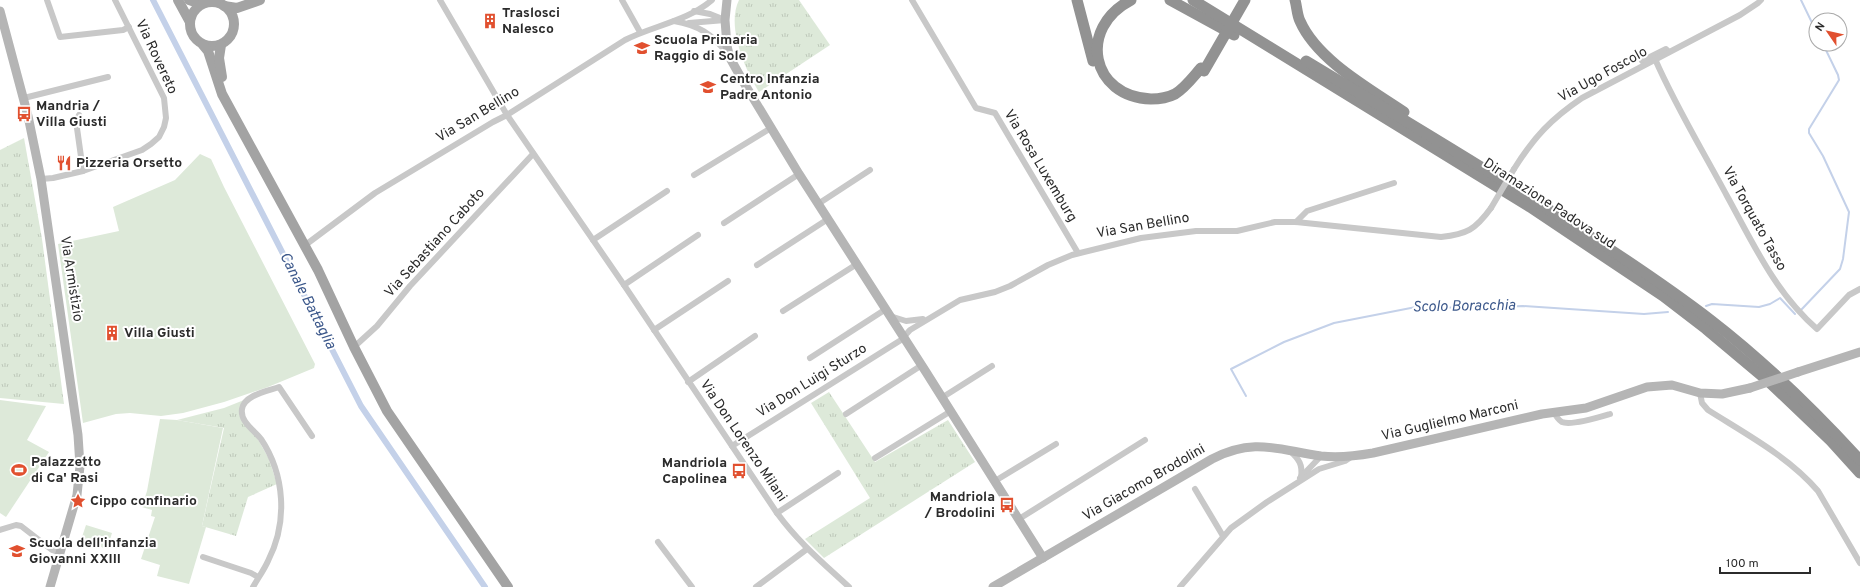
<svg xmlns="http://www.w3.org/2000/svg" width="1860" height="587" viewBox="0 0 1860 587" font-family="Overpass,sans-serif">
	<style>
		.park { fill: url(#park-tufts) }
		.garden { fill: #dde9d9 }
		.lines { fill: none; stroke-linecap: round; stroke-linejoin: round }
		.stream { stroke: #c4d1e9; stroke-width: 2 }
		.canal { stroke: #c4d1e9; stroke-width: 6 }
		.street { stroke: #c8c8c8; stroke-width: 6 }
		.secondary { stroke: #b5b5b5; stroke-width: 9 }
		.primary { stroke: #a3a3a3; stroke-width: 10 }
		.highway { stroke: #929292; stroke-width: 11 }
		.street-bridge { stroke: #c8c8c8; stroke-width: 6 }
		.secondary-bridge { stroke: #b5b5b5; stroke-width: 9 }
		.highway-bridge { stroke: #929292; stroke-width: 11 }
		.labels { text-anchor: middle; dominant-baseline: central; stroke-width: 4; stroke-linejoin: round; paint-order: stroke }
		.poi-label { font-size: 14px; font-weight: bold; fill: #2b2b2b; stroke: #fff; text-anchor: start }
		.street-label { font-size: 14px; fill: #2b2b2b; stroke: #fff }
		.water-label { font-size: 15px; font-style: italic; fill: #3c588b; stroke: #fff }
	</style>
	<defs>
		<pattern id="park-tufts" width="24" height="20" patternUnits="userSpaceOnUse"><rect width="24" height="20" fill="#dde9d9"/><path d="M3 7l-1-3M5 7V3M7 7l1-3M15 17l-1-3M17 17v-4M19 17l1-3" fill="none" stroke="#bec8ba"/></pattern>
	</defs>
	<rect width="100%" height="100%" fill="#fff"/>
	<g class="park">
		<path d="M739,0H799L830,45L759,92C745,70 726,26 739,0Z"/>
		<path d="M24,138L42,239L64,404L0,398V150Z"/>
		<path d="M829,392L875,462L948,420L975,462L824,558L805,539L870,498L811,403Z"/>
		<path d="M244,400L240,408L269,459L277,484L248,497L236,536L202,526L224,428L177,420L224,408Z"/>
	</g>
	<g class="garden">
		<path d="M200,154L211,159L224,187L315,364L314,368L268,387L224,402L183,413L161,416L130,413L116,414L83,423L58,244L119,231L113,207L175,180Z"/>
		<path d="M0,400L46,406L27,440L49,452L6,517L0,513Z"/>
		<path d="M160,419L177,420L223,428L202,526L206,527L189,584L157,576L160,565L141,559L155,517L151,516L152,510L142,507L147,491Z"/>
		<path d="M887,470L900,473L896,495L883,492Z"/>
		<path d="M86,525L112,533L107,549L81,540Z"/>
	</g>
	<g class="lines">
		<g class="stream">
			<path d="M1801,0L1816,31"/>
			<path d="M1706,306L1712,304L1759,307L1770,304L1780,298L1795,314"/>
			<path d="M1801,310L1840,269L1843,259L1849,212L1823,156L1809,133V129L1839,80L1838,75L1823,44"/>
			<path d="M1246,396L1231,369L1284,342L1334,323L1421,306L1460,308L1523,306L1644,314L1668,312"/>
		</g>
		<path class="canal" d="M153,0L361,406L485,587"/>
		<g class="street">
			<path d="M47,0L60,37L123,30L129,27"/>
			<path d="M440,0L507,115L624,285L777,513C799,543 822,562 849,587"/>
			<path d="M622,0L640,32"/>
			<path d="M912,0L976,108L995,113L1078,253"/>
			<path d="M694,11L710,14L725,20"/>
			<path d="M674,21C698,25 712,34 727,53"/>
			<path d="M689,23L725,20"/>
			<path d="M1655,59C1676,107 1703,151 1727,196C1754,245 1775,292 1817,329L1849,295L1860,289"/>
			<path d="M1642,61L1666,49L1669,52"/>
			<path d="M24,98L108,77"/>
			<path d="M79,115L76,121L83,171"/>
			<path d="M1514,169C1534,137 1551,119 1582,98L1740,15L1758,3L1761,0"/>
			<path d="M694,175L771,128"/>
			<path d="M41,179L53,178L83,171L142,150L151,144L159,137L164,127L166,118L164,98L115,0"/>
			<path d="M818,204L870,170"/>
			<path d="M1296,222L1307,211L1394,183"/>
			<path d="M724,223L799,174"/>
			<path d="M593,240L667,191"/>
			<path d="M304,246L375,193L493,122L507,115L625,40C652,26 688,21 712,0"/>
			<path d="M757,265L828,219"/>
			<path d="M624,285L698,235"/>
			<path d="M783,311L857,264"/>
			<path d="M890,316L906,321L923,319"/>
			<path d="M654,330L728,281"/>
			<path d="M354,347L377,326L410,286L533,154"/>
			<path d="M810,358L886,309"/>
			<path d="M688,382L755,336"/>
			<path d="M1700,393L1702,403L1708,410C1746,434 1789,457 1818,491L1860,563"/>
			<path d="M943,397L992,366"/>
			<path d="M1553,412C1556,415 1558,420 1562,422C1571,426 1600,417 1610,414"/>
			<path d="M846,414L922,365"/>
			<path d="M732,446L901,340L910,330L960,300L995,292L1010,286L1048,265L1072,255L1141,238L1196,231H1237L1275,222H1296L1441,237C1467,234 1475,230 1491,208"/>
			<path d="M1290,451C1299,459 1303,465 1301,477"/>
			<path d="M875,458L951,411"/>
			<path d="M1300,478L1321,456"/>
			<path d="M995,481L1056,444"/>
			<path d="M1195,489L1223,536"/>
			<path d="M777,513L838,473"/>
			<path d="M1019,519L1145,440"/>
			<path d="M0,530L16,525L21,526L52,550L61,553"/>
			<path d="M658,542L692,587"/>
			<path d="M203,557L251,573L258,577"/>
			<path d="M253,587C258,578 264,570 268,561C288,522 285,475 261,439C254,430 240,422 242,409C244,395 268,391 279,387L312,436"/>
			<path d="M756,587L807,549"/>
			<path d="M1180,587L1231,528L1267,502L1319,469L1345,461L1351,457"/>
		</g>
		<g class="secondary">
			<path d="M727,0L725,20L727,46L730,58L744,83L799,174L926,372L1043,558"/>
			<path d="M0,11L28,116L41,179L78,435L80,466L77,495L50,587"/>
			<path d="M1798,372L1860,352"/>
			<path d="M993,587L1212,459C1254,437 1278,450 1321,456C1339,458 1356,456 1373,453L1542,414L1586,408L1647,387L1672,385L1700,393L1722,394L1750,388"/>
		</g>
		<g class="primary">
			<path d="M178,0L190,22"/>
			<path d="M189,0L195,2H206"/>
			<circle cx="212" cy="24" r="22"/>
			<path d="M224,6L237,8L260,0"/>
			<path d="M203,45L208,51L222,94L318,270L354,347L387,411L508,587"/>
			<path d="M221,45L219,58L222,77"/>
		</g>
		<g class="highway">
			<path d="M1077,0L1093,61"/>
			<path d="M1131,0C1077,28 1091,97 1151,99C1159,99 1167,98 1175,94C1185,88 1193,77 1201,68"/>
			<path d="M1170,0L1234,35"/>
			<path d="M1193,0L1530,207L1663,296L1706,329L1768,381L1831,441L1860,473"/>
			<path d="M1295,0C1297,7 1297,15 1300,21C1317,60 1370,89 1404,112"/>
			<path d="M1306,61C1397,116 1489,170 1579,229C1624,258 1669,288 1712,321C1765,362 1814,410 1860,460"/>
		</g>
		<path class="street-bridge" d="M1491,208L1514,169"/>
		<path class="secondary-bridge" d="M1750,388L1798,372"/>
		<path class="highway-bridge" d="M1204,71L1245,0"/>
	</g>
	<defs>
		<symbol id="building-bare" viewBox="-9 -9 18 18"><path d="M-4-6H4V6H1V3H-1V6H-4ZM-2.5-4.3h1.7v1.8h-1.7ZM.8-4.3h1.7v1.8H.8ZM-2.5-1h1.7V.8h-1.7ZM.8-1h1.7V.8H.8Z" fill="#e1502f" stroke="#fff" stroke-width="2.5" paint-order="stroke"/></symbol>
		<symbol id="school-bare" viewBox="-9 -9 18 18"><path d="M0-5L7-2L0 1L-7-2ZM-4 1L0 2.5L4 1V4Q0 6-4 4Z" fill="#e1502f" stroke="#fff" stroke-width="2.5" paint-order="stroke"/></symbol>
		<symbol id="bus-bare" viewBox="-9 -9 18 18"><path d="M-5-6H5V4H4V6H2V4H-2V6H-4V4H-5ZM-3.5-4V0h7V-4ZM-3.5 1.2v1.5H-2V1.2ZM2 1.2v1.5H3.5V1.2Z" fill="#e1502f" stroke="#fff" stroke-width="2.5" paint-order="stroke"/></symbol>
		<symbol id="restaurant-bare" viewBox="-9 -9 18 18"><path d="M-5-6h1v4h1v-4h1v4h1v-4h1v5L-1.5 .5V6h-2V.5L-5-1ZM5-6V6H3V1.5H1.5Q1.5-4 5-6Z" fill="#e1502f" stroke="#fff" stroke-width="2.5" paint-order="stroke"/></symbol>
		<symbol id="stadium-bare" viewBox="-9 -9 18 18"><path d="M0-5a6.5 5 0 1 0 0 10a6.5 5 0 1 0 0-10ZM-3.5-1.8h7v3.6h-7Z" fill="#e1502f" stroke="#fff" stroke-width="2.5" paint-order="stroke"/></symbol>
		<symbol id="sight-bare" viewBox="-9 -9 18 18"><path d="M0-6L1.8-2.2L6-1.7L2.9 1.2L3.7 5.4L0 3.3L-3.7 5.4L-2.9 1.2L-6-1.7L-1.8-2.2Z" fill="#e1502f" stroke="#fff" stroke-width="2.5" paint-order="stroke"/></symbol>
	</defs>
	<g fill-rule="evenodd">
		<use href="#building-bare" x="479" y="10" width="22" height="22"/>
		<use href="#school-bare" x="631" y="37" width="22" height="22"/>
		<use href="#school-bare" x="697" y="76" width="22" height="22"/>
		<use href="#bus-bare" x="13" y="103" width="22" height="22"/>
		<use href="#restaurant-bare" x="53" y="152" width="22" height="22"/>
		<use href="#building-bare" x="101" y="322" width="22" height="22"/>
		<use href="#stadium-bare" x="8" y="459" width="22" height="22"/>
		<use href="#bus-bare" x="728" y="460" width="22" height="22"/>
		<use href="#sight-bare" x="67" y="490" width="22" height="22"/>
		<use href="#bus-bare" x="996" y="494" width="22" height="22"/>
		<use href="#school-bare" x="6" y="540" width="22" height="22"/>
	</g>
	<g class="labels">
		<g class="poi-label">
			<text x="502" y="13">Traslosci<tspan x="502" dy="16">Nalesco</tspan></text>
			<text x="654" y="40">Scuola Primaria<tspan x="654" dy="16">Raggio di Sole</tspan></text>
			<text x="720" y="79">Centro Infanzia<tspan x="720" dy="16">Padre Antonio</tspan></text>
			<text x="36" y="106">Mandria /<tspan x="36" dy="16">Villa Giusti</tspan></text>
			<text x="76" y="163">Pizzeria Orsetto</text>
			<text x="124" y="333">Villa Giusti</text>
			<text x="31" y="462">Palazzetto<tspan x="31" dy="16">di Ca' Rasi</tspan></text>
			<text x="727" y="463" text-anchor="end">Mandriola<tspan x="727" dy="16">Capolinea</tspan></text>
			<text x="995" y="497" text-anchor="end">Mandriola<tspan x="995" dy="16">/ Brodolini</tspan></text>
			<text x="90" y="501">Cippo confinario</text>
			<text x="29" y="543">Scuola dell'infanzia<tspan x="29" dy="16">Giovanni XXIII</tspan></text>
		</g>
		<g class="street-label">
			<text transform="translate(156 57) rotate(65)">Via Rovereto</text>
			<text transform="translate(1603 75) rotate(-29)">Via Ugo Foscolo</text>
			<text transform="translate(478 115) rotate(-31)">Via San Bellino</text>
			<text transform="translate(1040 166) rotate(59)">Via Rosa Luxemburg</text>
			<text transform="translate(1549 204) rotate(33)">Diramazione Padova sud</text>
			<text transform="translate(1754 219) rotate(61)">Via Torquato Tasso</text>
			<text transform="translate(1143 226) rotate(-10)">Via San Bellino</text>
			<text transform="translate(435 243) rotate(-48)">Via Sebastiano Caboto</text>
			<text transform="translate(71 279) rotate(81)">Via Armistizio</text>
			<text transform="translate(812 381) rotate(-32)">Via Don Luigi Sturzo</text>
			<text transform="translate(1450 421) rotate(-13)">Via Guglielmo Marconi</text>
			<text transform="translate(743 441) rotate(56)">Via Don Lorenzo Milani</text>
			<text transform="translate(1144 483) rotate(-30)">Via Giacomo Brodolini</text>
		</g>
		<g class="water-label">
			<text transform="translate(307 301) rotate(63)">Canale Battaglia</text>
			<text transform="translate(1464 307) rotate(-1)">Scolo Boracchia</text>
		</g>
	</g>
	<g transform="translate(1828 32) rotate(304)"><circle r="19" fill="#ffffff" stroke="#aaaaaa"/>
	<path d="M0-3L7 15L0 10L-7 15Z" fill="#e1502f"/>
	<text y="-6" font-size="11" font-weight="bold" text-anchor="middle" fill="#2b2b2b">N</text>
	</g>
	<path d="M1720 567v6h90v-6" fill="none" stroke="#2b2b2b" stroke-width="2"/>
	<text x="1726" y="567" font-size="12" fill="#2b2b2b" stroke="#ffffff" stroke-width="3" paint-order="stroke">100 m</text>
</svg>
